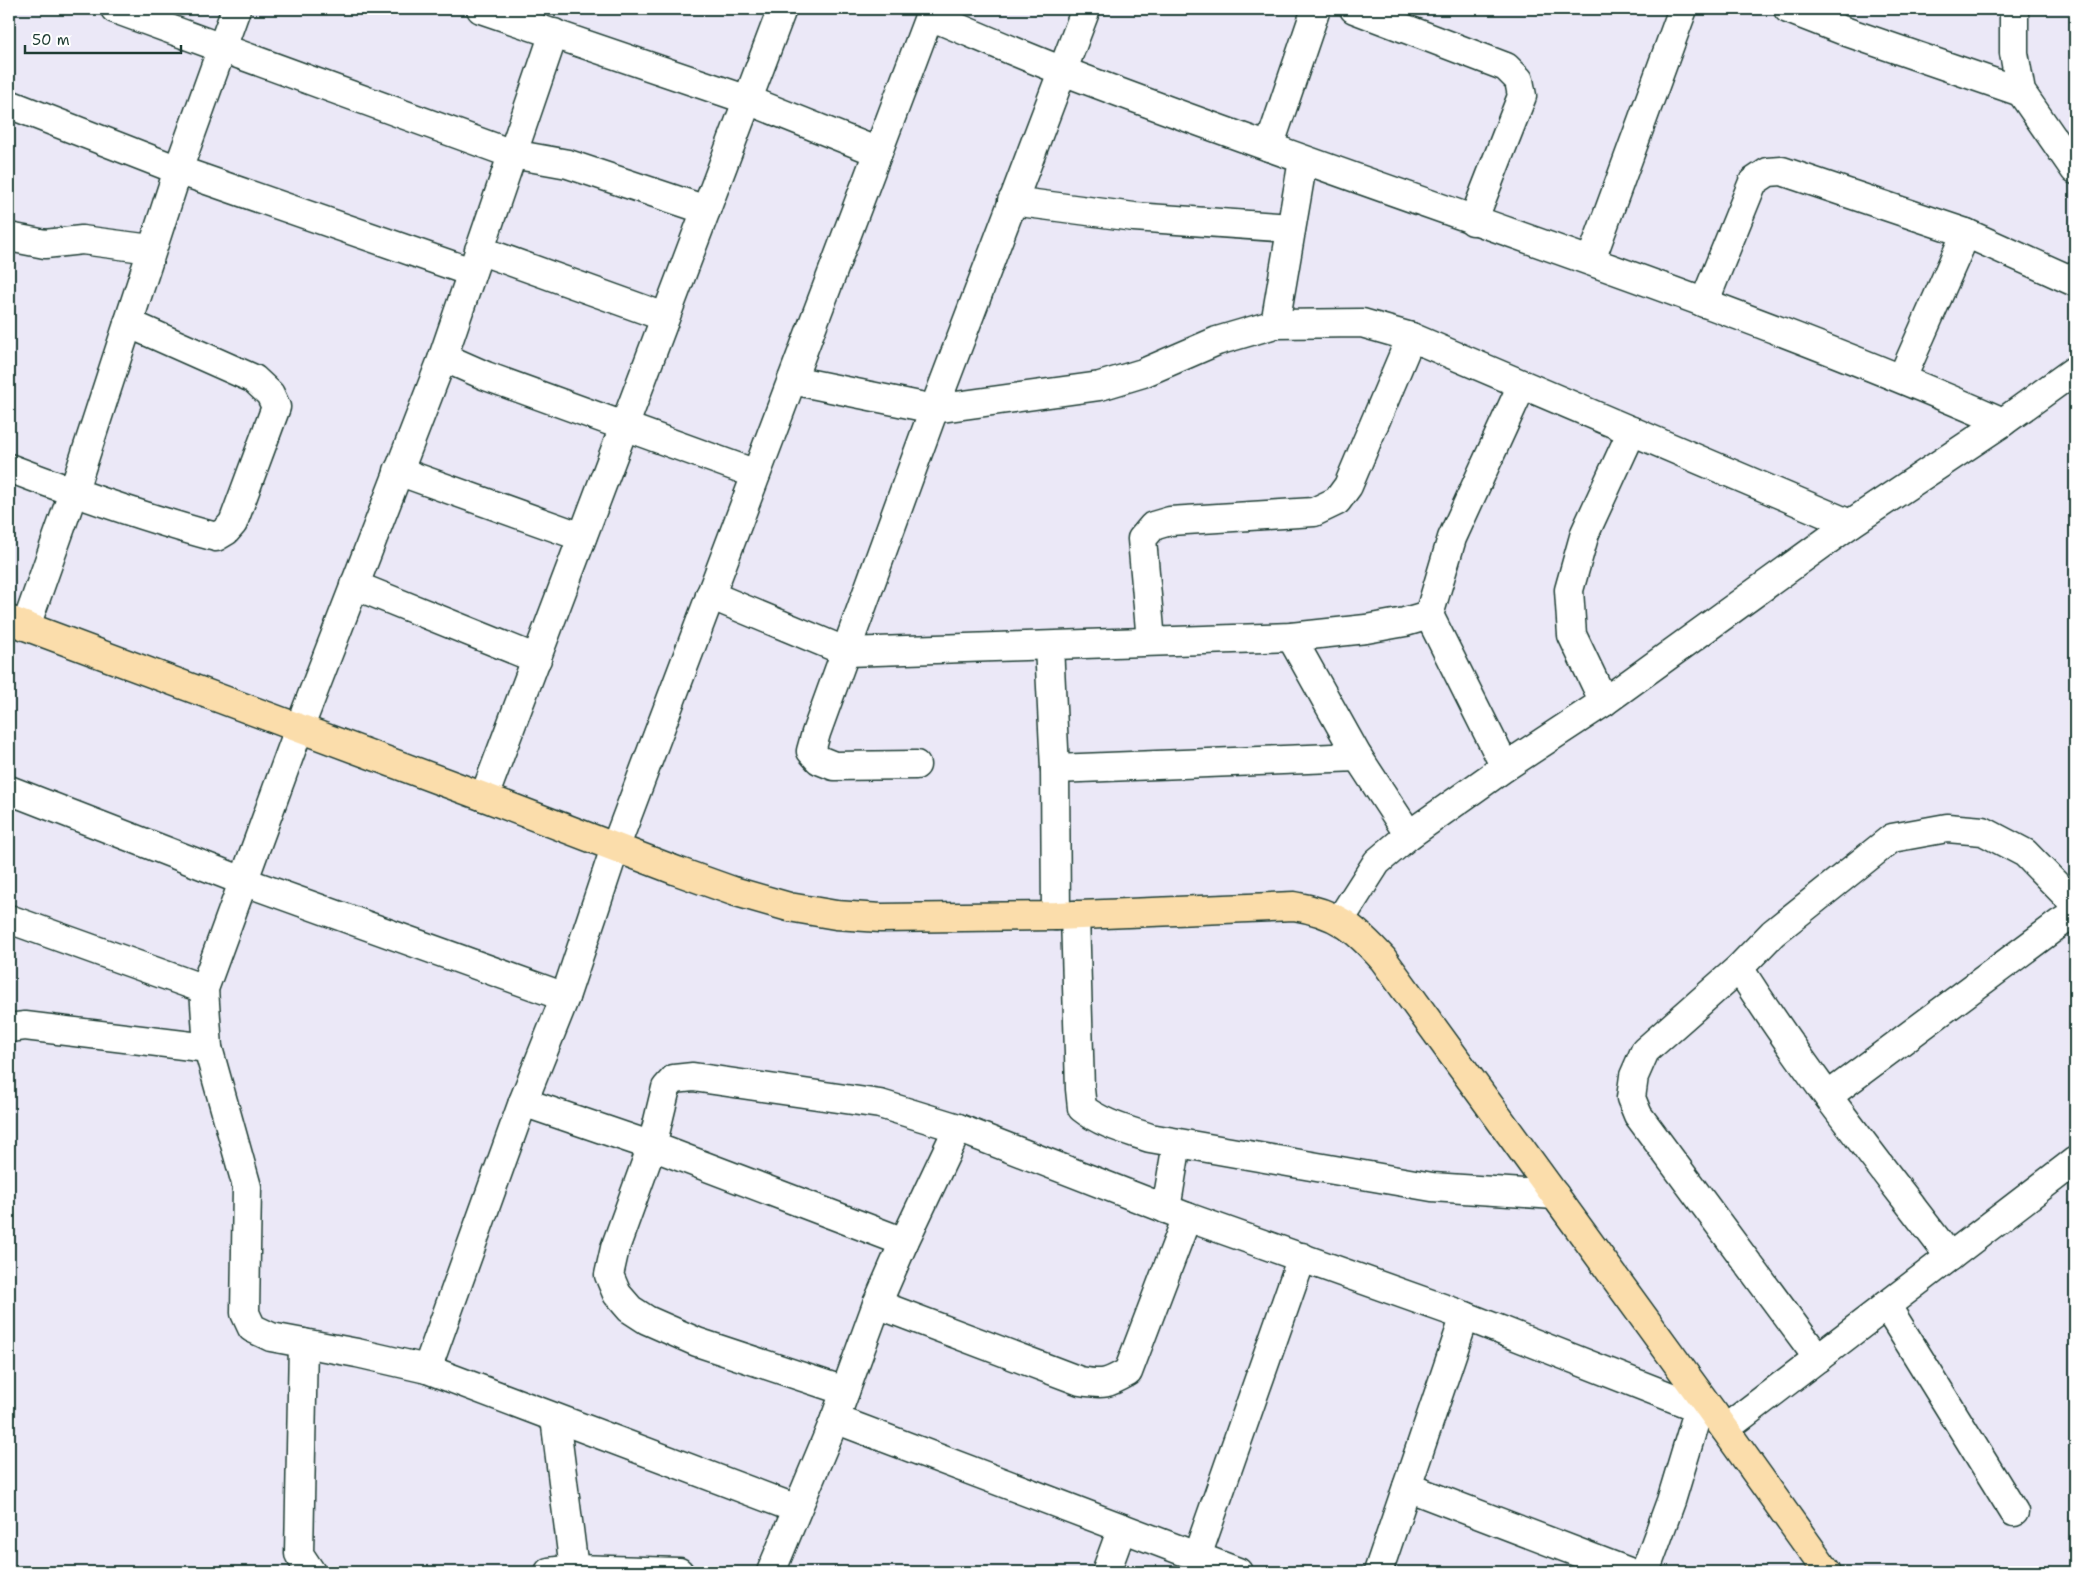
<svg xmlns="http://www.w3.org/2000/svg" width="2084" height="1581" viewBox="0 0 2084 1581" font-family="'Shantell Sans',sans-serif">
	<style>
		.lines { fill: none; stroke-linecap: round; stroke-linejoin: round }
		.minor-casing { stroke: #1f3d34; stroke-width: 31 }
		.major-casing { stroke: #1f3d34; stroke-width: 31 }
		.minor { stroke: #fff; stroke-width: 28 }
		.major { stroke: #fbddab; stroke-width: 28 }
	</style>
	<rect width="100%" height="100%" fill="#ebe8f7"/>
	<filter id="ink" filterUnits="userSpaceOnUse"><feTurbulence type="fractalNoise" baseFrequency=".02" numOctaves="2"/><feDisplacementMap in="SourceGraphic" scale="10" xChannelSelector="R" yChannelSelector="G"/><feConvolveMatrix kernelMatrix="1 2 1 2 8 2 1 2 1" color-interpolation-filters="sRGB"/></filter>
	<g filter="url(#ink)">
		<g class="lines">
			<defs>
				<g id="minor">
					<path d="M115,9L512,154L568,164L706,210"/>
					<path d="M481,9L748,100L878,152"/>
					<path d="M1354,9L1506,67L1519,80L1522,96L1473,221"/>
					<path d="M1788,9L1847,32L2021,92"/>
					<path d="M2014,9V53L2021,92L2075,170"/>
					<path d="M930,16C974,34 1018,54 1063,71C1375,191 1696,288 2003,422"/>
					<path d="M554,33L443,357L299,729L204,989L208,1048L247,1187L245,1313L252,1328L271,1337L357,1353L427,1369L797,1509"/>
					<path d="M9,104L178,170L471,272"/>
					<path d="M1269,147L1316,9"/>
					<path d="M1012,201L1134,217L1291,228"/>
					<path d="M9,237L45,244L82,240L151,249"/>
					<path d="M479,250L665,317"/>
					<path d="M1591,260L1683,9"/>
					<path d="M1704,303L1753,182L1768,172L1782,171L1966,233L2075,282"/>
					<path d="M1275,324L1303,160"/>
					<path d="M443,357L486,376L756,474"/>
					<path d="M1902,378L1966,233"/>
					<path d="M792,380L934,409L1100,386L1143,373L1217,341L1275,324L1362,323L1411,337L1850,524"/>
					<path d="M9,468C77,494 145,518 216,537L226,531L233,523L276,407L270,394L254,379L128,323"/>
					<path d="M398,471L582,537"/>
					<path d="M354,585L537,659"/>
					<path d="M710,595L847,652L1291,637L1366,629L1405,622L1429,615"/>
					<path d="M26,626L73,493L178,170L236,9"/>
					<path d="M1291,637L1358,757L1409,835"/>
					<path d="M1151,641L1142,539L1153,526L1170,521L1314,512L1337,501L1348,486L1411,337"/>
					<path d="M1049,646L1055,769L1056,916"/>
					<path d="M1604,702L1572,635L1569,590L1585,533L1632,431"/>
					<path d="M916,765L834,766L819,760L811,751L816,733L934,409L1086,9"/>
					<path d="M1505,767L1429,615L1452,538L1522,385"/>
					<path d="M1055,769L1358,757"/>
					<path d="M9,790L243,881L565,997"/>
					<path d="M484,797L782,9"/>
					<path d="M1075,915L1080,1089L1082,1108C1102,1124 1127,1130 1150,1138L1432,1187L1555,1195"/>
					<path d="M9,919L204,989"/>
					<path d="M1340,920L1377,862L1409,835L1505,767L1604,702L1850,524L2003,422L2075,370"/>
					<path d="M1739,968C1803,1069 1878,1162 1950,1257"/>
					<path d="M9,1028L25,1026L208,1048"/>
					<path d="M1828,1096L2060,923L2075,914"/>
					<path d="M523,1102L652,1146L904,1242"/>
					<path d="M1166,1209L1177,1143"/>
					<path d="M877,1304L1080,1381C1104,1385 1107,1384 1128,1372L1187,1217"/>
					<path d="M1886,1305L2014,1512"/>
					<path d="M303,1343L299,1554L311,1572"/>
					<path d="M1818,1358L1638,1115L1631,1098L1634,1076L1645,1051L1739,968L1773,933L1892,838L1947,828L1983,831L2025,853L2066,895L2075,907"/>
					<path d="M427,1369L523,1102L565,997L615,848L932,9"/>
					<path d="M845,1391L697,1342L647,1320L630,1309L617,1294L609,1275L615,1248L652,1146L666,1088L674,1079L693,1077L880,1104L958,1128L1187,1217L1465,1316L1714,1414"/>
					<path d="M555,1418L574,1569"/>
					<path d="M835,1419L1238,1572"/>
					<path d="M1725,1429L2075,1161"/>
					<path d="M1407,1487L1629,1572"/>
					<path d="M1197,1556L1302,1257"/>
					<path d="M549,1572L574,1569L679,1572"/>
					<path d="M771,1572L835,1419L877,1304L904,1242L958,1128"/>
					<path d="M1106,1572L1122,1528"/>
					<path d="M1378,1572L1465,1316"/>
					<path d="M1645,1572L1671,1501L1699,1408"/>
				</g>
				<path id="major" d="M9,620L484,797L677,871L733,891L789,907L836,915L881,918L1056,916L1294,906C1337,913 1355,928 1383,959L1714,1414L1827,1572"/>
			</defs>
			<use href="#minor" class="minor-casing"/>
			<use href="#major" class="major-casing"/>
			<use href="#minor" class="minor"/>
			<use href="#major" class="major"/>
		</g>
	</g>
	<rect width="2084" height="1581" fill="none" stroke="#fff" stroke-width="30"/>
	<rect x="15" y="15" width="2054" height="1551" fill="none" stroke="#1f3d34" stroke-width="2" filter="url(#ink)"/>
	<path d="M25 45v8h156v-8" fill="none" stroke="#1f3d34" stroke-width="2.5"/>
	<text x="32" y="45" font-size="15" fill="#1f3d34" stroke="#ffffff" stroke-width="4" paint-order="stroke">50 m</text>
</svg>
